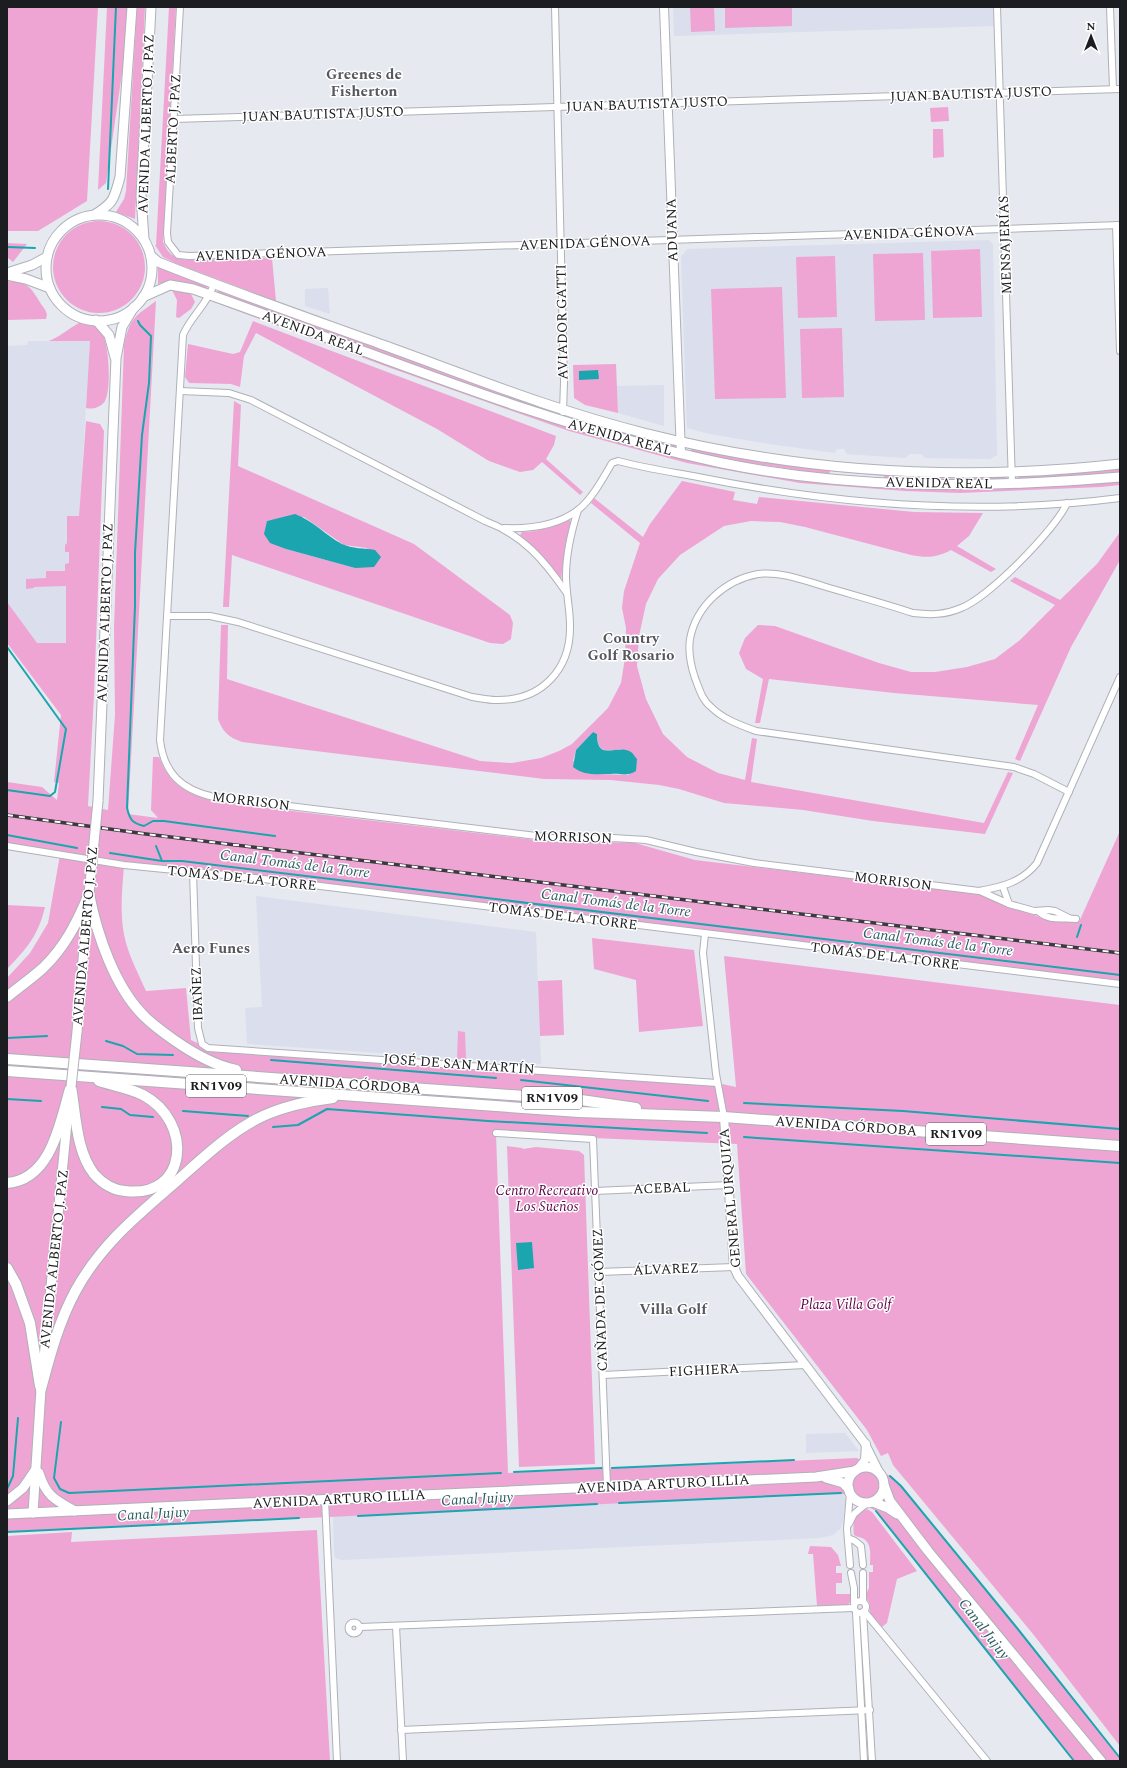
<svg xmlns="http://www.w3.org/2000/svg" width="1127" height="1768" viewBox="0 0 1127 1768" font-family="Spectral,serif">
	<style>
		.built { fill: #dadeed }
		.green { fill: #eea5d4; fill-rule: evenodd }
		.water { fill: #1ba5ae }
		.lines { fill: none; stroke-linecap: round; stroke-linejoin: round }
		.stream { stroke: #1ba5ae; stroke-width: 2 }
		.minor-casing { stroke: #afb1b8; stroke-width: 8 }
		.tertiary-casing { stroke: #afb1b8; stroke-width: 10 }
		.secondary-casing { stroke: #afb1b8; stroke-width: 11 }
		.primary-casing { stroke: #afb1b8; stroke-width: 12 }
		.minor { stroke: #fff; stroke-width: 6 }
		.tertiary { stroke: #fff; stroke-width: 8 }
		.secondary { stroke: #fff; stroke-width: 9 }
		.primary { stroke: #fff; stroke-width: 10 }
		.rail-casing { stroke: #3a3b3f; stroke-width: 3.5 }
		.rail { stroke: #fff; stroke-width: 2; stroke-dasharray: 6; stroke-linecap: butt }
		.secondary-bridge-casing { stroke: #afb1b8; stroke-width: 11; stroke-linecap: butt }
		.secondary-bridge { stroke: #fff; stroke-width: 9 }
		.labels { text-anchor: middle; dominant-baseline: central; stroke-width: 3; stroke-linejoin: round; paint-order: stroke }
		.shield { fill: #fff; stroke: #606163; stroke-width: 1 }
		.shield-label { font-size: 13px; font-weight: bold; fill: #1c1d20 }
		.street-label { font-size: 14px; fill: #1c1d20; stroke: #fff }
		.park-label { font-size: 14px; font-style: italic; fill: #5d0248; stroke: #fff }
		.neighbourhood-label { font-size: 15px; font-weight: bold; fill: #56585e; stroke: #fff }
		.water-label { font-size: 15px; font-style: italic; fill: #2c5f63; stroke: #fff }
	</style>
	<rect width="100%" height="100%" fill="#e6e9f0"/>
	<g class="built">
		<path d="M673,7H993L994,26L674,36Z"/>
		<path d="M989,240L993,244L997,455L990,459L925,458L921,454H910L905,458L847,454L844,449H837L835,453L769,444L710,434L687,428L681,257L687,249Z"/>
		<path d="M328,288L330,314L305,306V289Z"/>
		<path d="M28,341H90L75,583L71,705L7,617V346L27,345Z"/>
		<path d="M664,385V426L618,413L617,386Z"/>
		<path d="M256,896L536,932L541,1064L247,1044L245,1008L262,1007Z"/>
		<path d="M845,1433L859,1451L806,1453V1434Z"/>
		<path d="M840,1489L846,1500L843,1522L840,1529L833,1535L819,1538L342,1560L335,1558L334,1553L333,1516Z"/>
	</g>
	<g class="green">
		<path d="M7,7H98L87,201L38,231H7Z"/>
		<path d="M107,7H128L127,39L106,183L98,190Z"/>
		<path d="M137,7H145L135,219L116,212L124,199L126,191Z"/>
		<path d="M169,7H176L163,242C169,255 174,258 188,260L272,258L276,301L177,264L163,257L155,245H156Z"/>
		<path d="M690,7H714L715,31L691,32Z"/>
		<path d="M725,7H792V26L725,28Z"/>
		<path d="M948,107L949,121L931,122L930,108Z"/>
		<path d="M933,129H943L944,157L933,158Z"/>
		<circle cx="99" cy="267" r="46"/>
		<path d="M7,243L27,244L13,262L7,257Z"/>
		<path d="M980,249L982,317L933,318L931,251Z"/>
		<path d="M923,253L925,320L875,321L873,254Z"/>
		<path d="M835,256L837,317L798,318L796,257Z"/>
		<path d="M158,265L209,284L206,291C187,284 178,279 158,284Z"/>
		<path d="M7,281C28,282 31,287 41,304C44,308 46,310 47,315L46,319L7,320Z"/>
		<path d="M782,287L786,398L715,399L711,289Z"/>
		<path d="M218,289L553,410L552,413L550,414L217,295Z"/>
		<path d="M172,290L190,292L195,302L191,309L179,318L176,317L177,300Z"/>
		<path d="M210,295L475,392L725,464L887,483L1120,477V485L1101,487L960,493L905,491L800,483L687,463L569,431L385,366L214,302Z"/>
		<path d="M156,301L128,814L158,818L151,810L153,757H159C170,786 187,794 217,802L544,841L635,843L695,860L981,894L1047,920L1079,922L1120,831V984L124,866C122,891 119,918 126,943C131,960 139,975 146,991L186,988L191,1040L208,1048L717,1083L736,1087L724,956L1120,1005V1746L1033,1634L893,1465L888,1453L881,1456L867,1430L746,1274L737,1144L496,1134L508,1473L857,1458L890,1476L901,1486L1017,1628L1120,1758V1761H1074L876,1511L841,1493L7,1532V978L30,953L48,923L60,855L7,846V782L42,787L57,800L59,783L54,782L61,715L7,643V602L37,643H66V586L34,587V588L26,589V579L46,578V571H65V564L69,563V552H65V545L67,543V516H79L86,421L100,424L104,431L94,695L88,806L108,810L115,715L114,628L124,345C130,318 134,317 156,301Z"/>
		<path d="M84,321C90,322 96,324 100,329C109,339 112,389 105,401C101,407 93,410 86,408L90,341H49C64,335 70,326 84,321Z"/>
		<path d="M253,321L556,436L554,445L546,459L583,492L580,495L542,462L533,470L520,472L489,461L437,429L256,333L244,356L240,387L231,384L189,383L185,377L188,344L233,354L240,352Z"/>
		<path d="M842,328L844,397L802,398L800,329Z"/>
		<path d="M616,364L618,413L585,405L574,398L573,365Z"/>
		<path d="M234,401L241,405L238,466L414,544L510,615L513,623L511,639L503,644L490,643L232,555L229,607H223ZM304,517L344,545L367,548L355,568L286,549L267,521Z"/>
		<path d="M580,418L676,444L675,450L577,422Z"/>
		<path d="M691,447L921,474L920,478L974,479L975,475L1006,476V480L1005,481L884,480V476L830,471L829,475L710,457L691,452Z"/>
		<path d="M1120,467V475L1017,480L1019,474Z"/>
		<path d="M682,481L735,492L733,500L757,504L759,497L914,512L983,513L969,536L957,546L996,569L991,572L951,550C936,558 926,558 911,555L805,527L780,522L751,521L724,526L680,555L658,579L646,604L639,636L637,666L646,699L663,734L687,757L718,773L745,780L752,738L757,739L751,782L984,823L1008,772L1013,773L985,834L873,821L803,810L724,803L679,789L659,785L611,780L544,779L242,742C228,737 223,732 218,719L221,625H228L227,679L480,761L512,763L541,758L559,751L572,744L608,708L621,683L625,658L626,628L622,608L624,591L640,543L591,503L594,498L643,537L650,524ZM593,732L597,734C597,754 607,751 622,749L629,775L603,774L573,761L576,750Z"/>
		<path d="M569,519L572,523L566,541L561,580L539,552L520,535L522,532C539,532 554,526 569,519Z"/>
		<path d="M1120,532V560L1071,647L1020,761L1015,759L1038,705L894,693L769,679L760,723H755L763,679L746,669L739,653L745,638L758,625L775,626L879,663L911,672H935L967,667L995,659L1020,640L1055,605L1010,581L1015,577L1060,600L1097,564Z"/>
		<path d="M7,905L45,907C38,936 27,948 7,969Z"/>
		<path d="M592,938L694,950L703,1026L639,1032L636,980L594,969Z"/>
		<path d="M562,980L564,1035L540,1036L538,981Z"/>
		<path d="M458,1031L465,1032L466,1059H457Z"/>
		<path d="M507,1146L522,1148L523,1149L536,1147L579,1151L584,1155L595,1464L519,1467Z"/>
		<path d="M867,1509L872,1512L917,1571L897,1579L887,1623L882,1627L870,1613L869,1602L865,1596L869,1588V1572H873V1565H870C870,1557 872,1544 864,1539C861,1537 857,1537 854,1535C852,1523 855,1512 867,1509Z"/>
		<path d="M317,1530L330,1761H7V1536L72,1532L71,1542Z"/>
		<path d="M810,1546L831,1547L838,1555L841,1566H836V1573H842V1583H836V1594H850L852,1599L848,1605L817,1606L813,1554H808Z"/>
	</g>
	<g class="water">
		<path d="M598,370L599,379L579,380V371Z"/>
		<path d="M295,514C314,521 325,535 342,544C352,549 365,548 375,550L381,557L374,567L355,568L286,549L270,543L264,534L267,521Z"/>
		<path d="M593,732L597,734C597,763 617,743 631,752C633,753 635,757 637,759L636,771C626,777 621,773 611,774C597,774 584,776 573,767L576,750Z"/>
		<path d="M532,1242L534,1268L518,1270L516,1243Z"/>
	</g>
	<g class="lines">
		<g class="stream">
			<path d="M108,189L116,7"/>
			<path d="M7,247L35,248"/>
			<path d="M138,321L140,325L151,336L149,383L142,435L135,553V606L127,808C130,820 132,823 144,826L153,821H164L275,836"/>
			<path d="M7,647L66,729L55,792L50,796L7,790"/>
			<path d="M7,835L77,848"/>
			<path d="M156,846L162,861"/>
			<path d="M110,853L162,861H182L1120,975"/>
			<path d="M1077,937L1081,925"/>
			<path d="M7,1038L47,1036"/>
			<path d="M106,1041L123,1046L137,1054L173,1055"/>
			<path d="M271,1060L496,1078"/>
			<path d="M521,1080L708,1101"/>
			<path d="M7,1099L41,1101"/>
			<path d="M744,1103L903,1111L1120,1129"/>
			<path d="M102,1107L121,1109L130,1115L153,1117"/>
			<path d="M183,1111L248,1116"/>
			<path d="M273,1127L298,1125L327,1109L488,1121L707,1133"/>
			<path d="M744,1137L1120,1163"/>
			<path d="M61,1422L54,1478L60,1489L69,1493L501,1473"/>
			<path d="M612,1468L794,1460"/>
			<path d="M514,1472L602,1468"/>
			<path d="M890,1476L901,1486L1017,1628L1120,1758"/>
			<path d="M7,1489L13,1476L18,1418"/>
			<path d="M619,1503L841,1493"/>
			<path d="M876,1511L1074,1761"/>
			<path d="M358,1516L597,1504"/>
			<path d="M7,1532L299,1518"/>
		</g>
		<defs>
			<g id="minor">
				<path d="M180,7L167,233L168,242L178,255L189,256L1120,225"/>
				<path d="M555,7L564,382L563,412"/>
				<path d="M997,7L1012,484"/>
				<path d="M1110,7L1113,89"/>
				<path d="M174,119L1120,89"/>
				<path d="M1116,225L1120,351"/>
				<path d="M214,284C207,305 191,316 183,335L160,740C164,774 182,790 214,797L561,839L613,838L646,840L696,852L754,863L979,891C1002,887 1022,882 1037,863L1120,677"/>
				<path d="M180,391L229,393L251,400L485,521C523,535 544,560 566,592"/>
				<path d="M1067,503C1056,529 988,598 961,608C945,615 930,615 913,613C883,603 853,595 823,586C803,580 779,571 758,574C725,580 696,606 690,639C688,652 691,666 695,678C699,688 702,700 711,707C723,719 740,725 756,731L1014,767L1034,774L1069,792"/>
				<path d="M504,528C529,529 557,526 578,510C592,499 603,478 612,463L618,461C644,468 671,472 698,477C837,505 980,516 1120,498"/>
				<path d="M167,616H210L238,622L472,697C480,698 488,700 496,700C542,701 571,669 570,625C570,609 566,593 566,576C566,554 571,532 578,510"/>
				<path d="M7,846L124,865L255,878L1120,984"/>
				<path d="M193,872L198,1028L202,1044L208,1048L717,1083"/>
				<path d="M1003,887L1009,904"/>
				<path d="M980,891L1009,904L1034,911L1048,910L1055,911L1069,918"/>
				<path d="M1039,912C1051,922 1062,917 1076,919"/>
				<path d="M705,934L703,953L716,1074L724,1117"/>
				<path d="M496,1133L593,1139L607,1486"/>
				<path d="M595,1191L729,1185"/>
				<path d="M599,1272L734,1267"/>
				<path d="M603,1375L805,1365"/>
				<path d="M850,1493L847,1529L850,1565"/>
				<path d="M325,1499L337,1761"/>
				<path d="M849,1524L854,1514L867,1503"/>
				<path d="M848,1538L855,1541L861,1546L863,1565"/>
				<path d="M851,1573L854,1588V1603"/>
				<circle cx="860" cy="1607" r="6"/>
				<path d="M863,1601V1573"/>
				<path d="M864,1611L987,1761"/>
				<path d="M856,1612L864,1761"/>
				<path d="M863,1612L872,1761"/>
				<circle cx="354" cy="1628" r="5.5"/>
				<path d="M396,1626L403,1761"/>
				<path d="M360,1627L853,1608"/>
				<path d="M401,1730L870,1710"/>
			</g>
			<g id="tertiary">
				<path d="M664,7L681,454"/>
				<path d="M724,1117L734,1267L738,1276L864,1442L880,1474"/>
				<path d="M858,1469L865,1460L866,1444"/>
			</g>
			<g id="secondary">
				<path d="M94,215C114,203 114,199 120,177L132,7"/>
				<circle cx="99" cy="268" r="53"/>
				<path d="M144,239L141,196L151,7"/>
				<path d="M151,256L158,262C233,292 308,318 383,345C469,376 555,411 644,433C799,472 961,482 1120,464"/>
				<path d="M7,273L32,265L47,257"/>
				<path d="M7,275L26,279L50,288"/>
				<path d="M143,297L170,285L193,289C369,350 540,425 722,463C853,490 988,488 1120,477"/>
				<path d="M96,320L109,335L115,357"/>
				<path d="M98,801L116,358L122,327L134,307"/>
				<path d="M77,1032L88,900"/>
				<circle cx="866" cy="1485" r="18"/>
				<path d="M39,1473C46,1496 55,1500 75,1511"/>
				<path d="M826,1478L843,1483L849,1489"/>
				<path d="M884,1485L890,1501L928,1551L1101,1761"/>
				<path d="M7,1501L23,1488L36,1469"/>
				<path d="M873,1502L888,1508L897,1514"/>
				<path d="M33,1513L41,1389L69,1102"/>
				<path d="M7,1514L816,1477L855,1471"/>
			</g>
			<g id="primary">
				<path d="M89,894C97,935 115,988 145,1017C154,1026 164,1033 174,1040C194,1054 213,1065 236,1070"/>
				<path d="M7,997C19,987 32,978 43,968C65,947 78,921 89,894"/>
				<path d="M7,1059L581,1100L636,1108"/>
				<path d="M7,1071L579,1112L724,1117L1120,1146"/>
				<path d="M71,1087C76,1115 76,1151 94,1174C102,1183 113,1190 125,1191C188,1199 194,1122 143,1095C129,1088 114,1086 99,1081"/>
				<path d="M7,1183C51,1180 60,1123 70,1089"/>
				<path d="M7,1268L16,1284L30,1323L40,1386"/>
				<path d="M41,1389C50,1355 59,1321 76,1290C102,1243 139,1214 178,1180C204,1157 231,1131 263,1116C285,1106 309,1101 333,1098"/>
			</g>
		</defs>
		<use href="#minor" class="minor-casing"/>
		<use href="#tertiary" class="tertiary-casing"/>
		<use href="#secondary" class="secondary-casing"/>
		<use href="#primary" class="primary-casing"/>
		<use href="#minor" class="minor"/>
		<use href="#tertiary" class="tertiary"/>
		<use href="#secondary" class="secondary"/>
		<use href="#primary" class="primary"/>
		<defs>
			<path id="rail" d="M7,815L146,834L1120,953"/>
		</defs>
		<use href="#rail" class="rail-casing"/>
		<use href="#rail" class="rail"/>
		<defs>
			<g id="secondary-bridge">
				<path d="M89,894L98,801"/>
				<path d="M71,1087L77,1032"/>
			</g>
		</defs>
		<use href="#secondary-bridge" class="secondary-bridge-casing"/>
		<use href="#secondary-bridge" class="secondary-bridge"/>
	</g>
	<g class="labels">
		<g class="shield">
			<rect x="186" y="1075" width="60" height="22" rx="3"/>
			<rect x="522" y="1087" width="60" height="22" rx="3"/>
			<rect x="926" y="1123" width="60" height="22" rx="3"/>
		</g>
		<g class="shield-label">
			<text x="216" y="1086">RN1V09</text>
			<text x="552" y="1098">RN1V09</text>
			<text x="956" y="1134">RN1V09</text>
		</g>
		<g class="street-label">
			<text transform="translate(971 94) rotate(-2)">JUAN BAUTISTA JUSTO</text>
			<text transform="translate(647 104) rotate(-2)">JUAN BAUTISTA JUSTO</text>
			<text transform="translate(323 114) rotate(-2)">JUAN BAUTISTA JUSTO</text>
			<text transform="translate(146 124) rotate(-88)">AVENIDA ALBERTO J. PAZ</text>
			<text transform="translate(173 129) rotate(-87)">ALBERTO J. PAZ</text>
			<text transform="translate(672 230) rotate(-92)">ADUANA</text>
			<text transform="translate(909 233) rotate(-2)">AVENIDA GÉNOVA</text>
			<text transform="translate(585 243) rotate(-2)">AVENIDA GÉNOVA</text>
			<text transform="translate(1005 245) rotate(-92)">MENSAJERÍAS</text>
			<text transform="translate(261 254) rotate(-2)">AVENIDA GÉNOVA</text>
			<text transform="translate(562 322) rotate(-91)">AVIADOR GATTI</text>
			<text transform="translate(313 333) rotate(20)">AVENIDA REAL</text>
			<text transform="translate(620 437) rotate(15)">AVENIDA REAL</text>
			<text transform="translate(939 483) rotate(1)">AVENIDA REAL</text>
			<text transform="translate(105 613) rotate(-88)">AVENIDA ALBERTO J. PAZ</text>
			<text transform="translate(251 801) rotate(7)">MORRISON</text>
			<text transform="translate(573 837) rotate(2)">MORRISON</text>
			<text transform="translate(242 878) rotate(6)">TOMÁS DE LA TORRE</text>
			<text transform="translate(893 881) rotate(7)">MORRISON</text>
			<text transform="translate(563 916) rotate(7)">TOMÁS DE LA TORRE</text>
			<text transform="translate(85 936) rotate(-85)">AVENIDA ALBERTO J. PAZ</text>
			<text transform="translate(885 956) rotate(7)">TOMÁS DE LA TORRE</text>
			<text transform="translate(197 994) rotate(-92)">IBAÑEZ</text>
			<text transform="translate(459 1064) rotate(4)">JOSÉ DE SAN MARTÍN</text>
			<text transform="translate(350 1084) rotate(4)">AVENIDA CÓRDOBA</text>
			<text transform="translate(846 1126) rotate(4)">AVENIDA CÓRDOBA</text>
			<text transform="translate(662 1188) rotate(-2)">ACEBAL</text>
			<text transform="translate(730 1198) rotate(-95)">GENERAL URQUIZA</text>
			<text transform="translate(54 1259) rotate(-84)">AVENIDA ALBERTO J. PAZ</text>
			<text transform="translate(666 1269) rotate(-2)">ÁLVAREZ</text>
			<text transform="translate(600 1300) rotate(-92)">CAÑADA DE GÓMEZ</text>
			<text transform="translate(704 1370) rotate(-3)">FIGHIERA</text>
			<text transform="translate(663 1484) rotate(-3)">AVENIDA ARTURO ILLIA</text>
			<text transform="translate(339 1499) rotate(-3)">AVENIDA ARTURO ILLIA</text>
		</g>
		<g class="park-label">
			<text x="547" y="1190">Centro Recreativo<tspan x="547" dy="16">Los Sueños</tspan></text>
			<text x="846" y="1304">Plaza Villa Golf</text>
		</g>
		<g class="neighbourhood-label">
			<text x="364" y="74">Greenes de<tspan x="364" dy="17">Fisherton</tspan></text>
			<text x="631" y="638">Country<tspan x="631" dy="17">Golf Rosario</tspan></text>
			<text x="211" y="948">Aero Funes</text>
			<text x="673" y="1309">Villa Golf</text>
		</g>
		<g class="water-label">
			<text transform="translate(295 864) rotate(7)">Canal Tomás de la Torre</text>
			<text transform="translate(616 903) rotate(7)">Canal Tomás de la Torre</text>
			<text transform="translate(938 942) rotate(7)">Canal Tomás de la Torre</text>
			<text transform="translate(477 1499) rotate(-3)">Canal Jujuy</text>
			<text transform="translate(153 1514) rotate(-3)">Canal Jujuy</text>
			<text transform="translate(984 1629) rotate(52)">Canal Jujuy</text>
		</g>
	</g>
	<rect width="1127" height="1768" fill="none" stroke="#1c1d20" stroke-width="16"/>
	<g transform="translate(1091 36)" stroke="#ffffff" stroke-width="3" paint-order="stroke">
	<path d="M0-3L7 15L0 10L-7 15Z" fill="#1c1d20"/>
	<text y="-6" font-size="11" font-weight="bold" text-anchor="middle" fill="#1c1d20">N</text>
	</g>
</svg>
